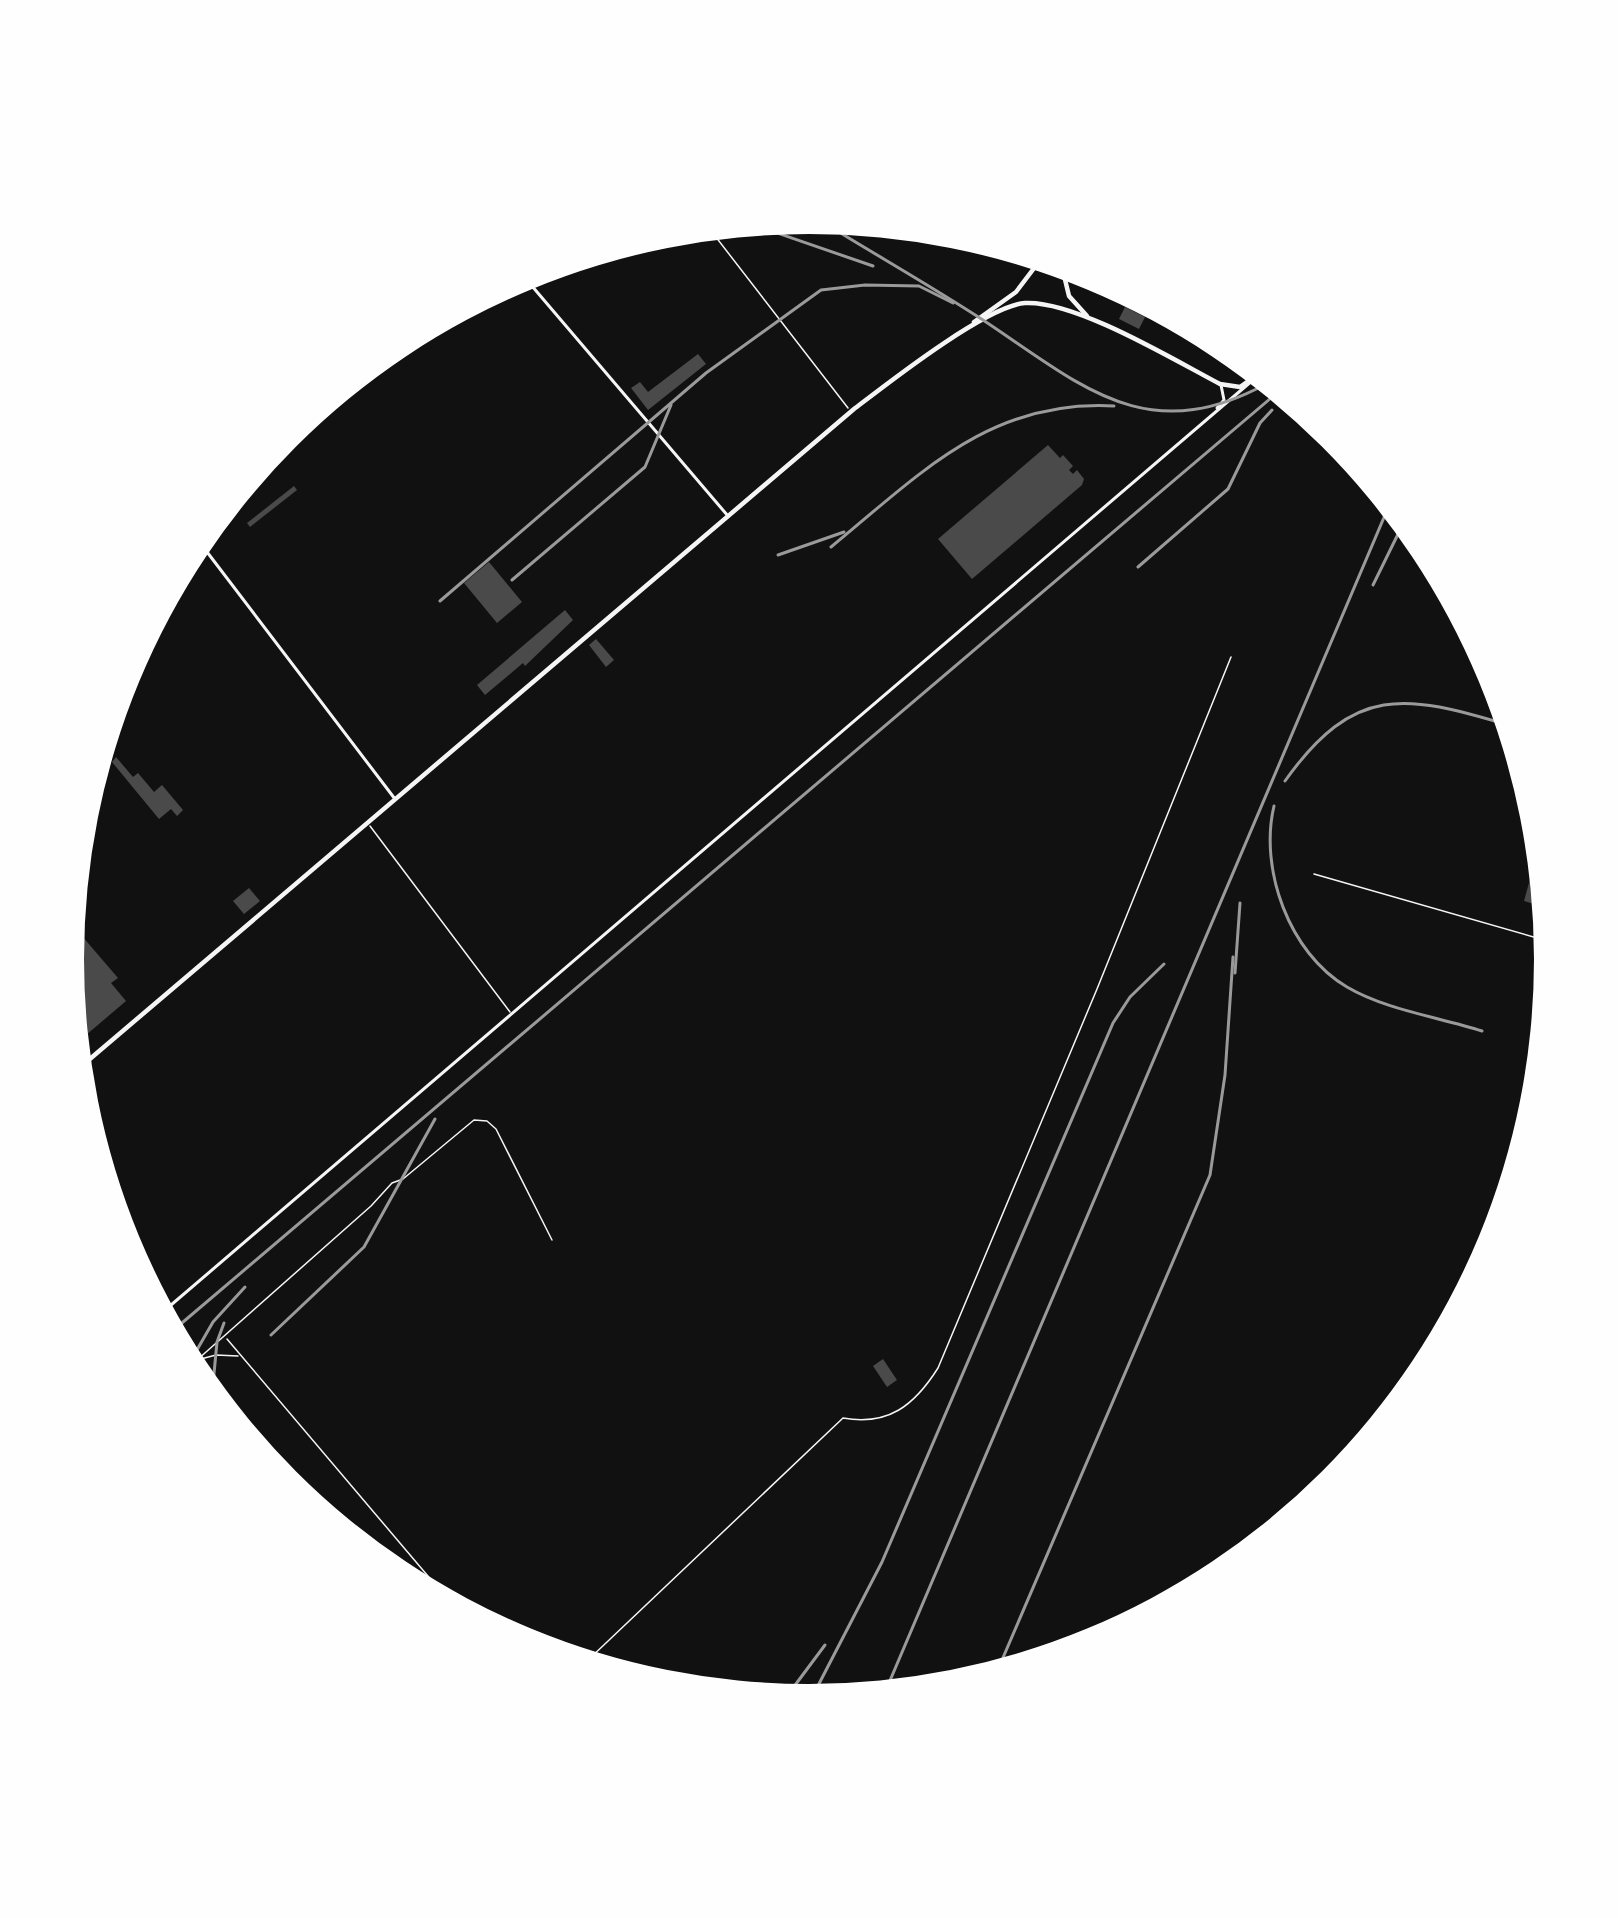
<svg xmlns="http://www.w3.org/2000/svg" width="1618" height="1918" viewBox="0 0 1618 1918" font-family="'Fira Sans Condensed',sans-serif">
	<style>
		.building { fill: #4a4a4a }
		.lines { fill: none; stroke-linecap: round; stroke-linejoin: round }
		.minor { stroke: #f5f5f5; stroke-width: 1.5 }
		.tertiary { stroke: #f5f5f5; stroke-width: 3 }
		.secondary { stroke: #f5f5f5; stroke-width: 4.5 }
		.rail { stroke: #9a9a9a; stroke-width: 3 }
	</style>
	<rect width="100%" height="100%" fill="#111"/>
	<g class="building">
		<path d="M1125,307L1145,317L1139,329L1119,319Z"/>
		<path d="M698,354L706,364L648,410L631,388L640,382L648,392Z"/>
		<path d="M1048,445L1060,458L1063,455L1073,466L1069,470L1073,474L1077,470L1084,479L1082,485L972,579L938,539Z"/>
		<path d="M294,486L297,490L250,527L247,523Z"/>
		<path d="M489,562L522,602L497,623L464,583Z"/>
		<path d="M565,610L573,620L525,666L523,663L485,695L477,685Z"/>
		<path d="M596,639L614,660L606,667L589,645Z"/>
		<path d="M116,757L133,777L138,773L154,792L162,785L183,810L177,816L171,809L159,819L112,762Z"/>
		<path d="M1535,861L1543,900L1544,907L1524,901Z"/>
		<path d="M249,888L260,901L244,914L233,901Z"/>
		<path d="M70,922L118,978L111,983L126,1001L79,1041L63,958Z"/>
		<path d="M883,1359L897,1380L887,1387L873,1366Z"/>
	</g>
	<g class="lines">
		<g class="minor">
			<path d="M712,232L848,408"/>
			<path d="M370,826L510,1012"/>
			<path d="M1314,874L1551,942"/>
			<path d="M227,1339L444,1595"/>
			<path d="M197,1360L371,1206L392,1183L403,1179L474,1120L487,1121L496,1129L552,1240"/>
			<path d="M197,1360L216,1355L238,1356"/>
			<path d="M587,1661L843,1418C888,1426 914,1406 938,1368L1097,989L1231,657"/>
		</g>
		<g class="tertiary">
			<path d="M520,272L728,516"/>
			<path d="M1217,408L1224,400L1221,385"/>
			<path d="M204,548L395,799"/>
			<path d="M164,1311L1253,380"/>
		</g>
		<g class="secondary">
			<path d="M1061,263L1069,296L1087,316"/>
			<path d="M974,322L1016,292L1041,259"/>
			<path d="M84,1064L854,409C888,383 986,306 1025,303C1075,300 1174,360 1220,384L1240,387L1254,377"/>
		</g>
		<g class="rail">
			<path d="M820,215L834,229C883,259 934,288 983,320C1081,385 1146,449 1266,384"/>
			<path d="M757,226L873,266"/>
			<path d="M831,547C920,474 990,399 1114,406"/>
			<path d="M778,555L844,532"/>
			<path d="M1138,567L1228,489L1260,423L1272,410"/>
			<path d="M512,580L645,467L671,405"/>
			<path d="M1373,585L1401,528"/>
			<path d="M440,601L706,373L821,290L865,285L919,286L953,303"/>
			<path d="M1285,781C1354,684 1405,694 1508,725"/>
			<path d="M1274,806C1259,869 1289,953 1347,987C1386,1010 1439,1017 1482,1031"/>
			<path d="M1235,973L1240,903"/>
			<path d="M176,1328L1278,392"/>
			<path d="M271,1335L364,1247L435,1119"/>
			<path d="M194,1355L213,1322L245,1287"/>
			<path d="M213,1384L217,1342L224,1323"/>
			<path d="M999,1667L1210,1175L1225,1075L1233,957"/>
			<path d="M886,1690L1388,508"/>
			<path d="M784,1700L825,1645"/>
			<path d="M808,1705L882,1562L1113,1023L1130,997L1164,964"/>
		</g>
	</g>
	<path d="M0 0H1618V1918H0ZM84 959a725 725 0 1 1 1450 0a725 725 0 1 1-1450 0Z" fill="#fefefe" fill-rule="evenodd"/>
</svg>
